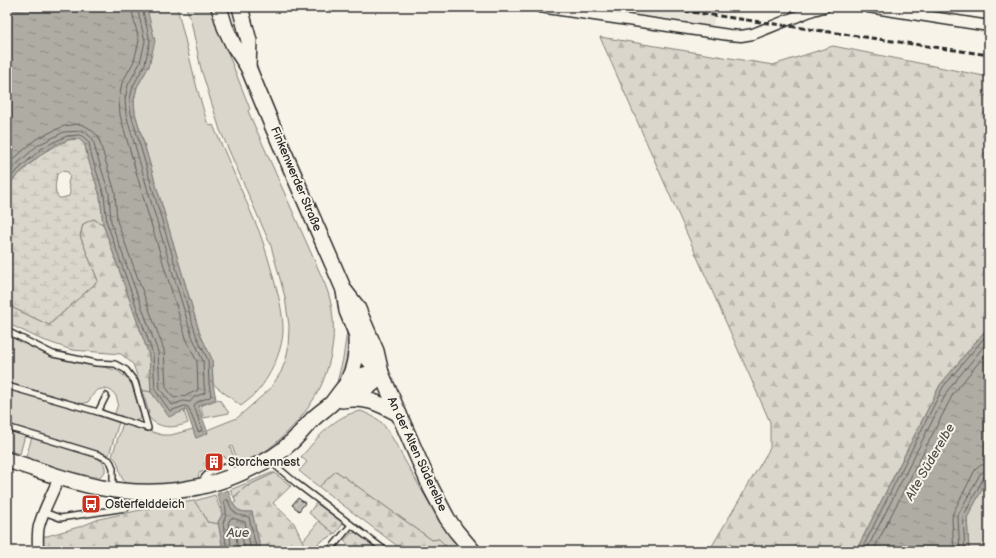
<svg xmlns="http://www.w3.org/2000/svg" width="996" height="558" viewBox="0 0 996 558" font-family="'Balsamiq Sans',sans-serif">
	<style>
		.built { fill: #e8e4da }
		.grass { fill: #dad6cc; stroke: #82807c }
		.forest { fill: url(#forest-firs); stroke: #82807c }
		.wetland { fill: url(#wetland-marsh); stroke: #82807c; fill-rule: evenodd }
		.water { fill: url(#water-ripples); stroke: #7a7874 }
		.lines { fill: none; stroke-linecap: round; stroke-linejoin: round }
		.shore { stroke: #605f5b; stroke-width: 1 }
		.building { fill: url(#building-hatch); stroke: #2b2b2b }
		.lane-casing { stroke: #2b2b2b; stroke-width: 8 }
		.street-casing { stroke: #2b2b2b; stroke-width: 13 }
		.secondary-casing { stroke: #2b2b2b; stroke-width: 18 }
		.lane { stroke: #f7f3e8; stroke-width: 5 }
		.street { stroke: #f7f3e8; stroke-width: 10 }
		.secondary { stroke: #f7f3e8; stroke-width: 15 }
		.rail { stroke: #2b2b2b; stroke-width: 3; stroke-dasharray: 6 3; stroke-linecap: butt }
		.labels { text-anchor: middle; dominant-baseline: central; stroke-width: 4; stroke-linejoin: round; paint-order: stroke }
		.street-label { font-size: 12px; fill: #2b2b2b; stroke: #f7f3e8 }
		.poi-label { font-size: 12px; fill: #2b2b2b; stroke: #f7f3e8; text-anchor: start }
		.water-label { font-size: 13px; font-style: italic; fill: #53524f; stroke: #f7f3e8 }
	</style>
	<defs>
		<pattern id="forest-firs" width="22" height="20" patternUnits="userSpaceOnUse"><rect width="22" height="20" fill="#dad6cc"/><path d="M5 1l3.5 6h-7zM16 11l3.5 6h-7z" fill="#bbb8af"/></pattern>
		<pattern id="wetland-marsh" width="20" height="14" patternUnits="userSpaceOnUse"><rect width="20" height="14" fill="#dad6cc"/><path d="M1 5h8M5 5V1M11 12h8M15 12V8" fill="none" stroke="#bbb8af"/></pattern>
		<pattern id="water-ripples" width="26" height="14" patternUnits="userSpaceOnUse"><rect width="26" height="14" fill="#afaca4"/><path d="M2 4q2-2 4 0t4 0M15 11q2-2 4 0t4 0" fill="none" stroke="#8f8c86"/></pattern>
		<pattern id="building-hatch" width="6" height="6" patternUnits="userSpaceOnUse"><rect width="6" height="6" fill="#c4c1b9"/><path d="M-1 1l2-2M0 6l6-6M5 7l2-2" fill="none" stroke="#a9a69f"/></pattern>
	</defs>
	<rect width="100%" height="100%" fill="#f7f3e8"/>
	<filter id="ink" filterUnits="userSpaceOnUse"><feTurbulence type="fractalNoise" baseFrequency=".025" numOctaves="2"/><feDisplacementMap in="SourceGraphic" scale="8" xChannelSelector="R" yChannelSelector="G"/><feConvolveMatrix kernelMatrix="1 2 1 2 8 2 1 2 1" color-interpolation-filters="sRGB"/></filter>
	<g filter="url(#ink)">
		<path class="built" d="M590,7H716L713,26Z"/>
		<g class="grass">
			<path d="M146,7H177L197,88L207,122L211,126L213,125L259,231C266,250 271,268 276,287C280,301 283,316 283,330C283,352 267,384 251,398C248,401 244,403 241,406L213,384L212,359L200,334L161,202L135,113L134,100L137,87L149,66L147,9Z"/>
			<path d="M186,7H211L217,25L250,109L248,111L320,273C323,280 327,288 329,296C333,309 334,327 333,341C332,354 326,376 320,388C306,415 283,440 257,457C253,461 246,463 241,465H239L232,446L230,447L235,461L233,462L225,458L224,456L204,463L206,468L202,472L199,473L198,478C179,484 159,486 139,485C136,485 132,485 129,485C127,484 126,482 124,481C117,473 122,463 112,456L123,423L162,435H171L193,429L196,438L208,433L207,430L237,418L270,389L281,372L286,359L288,349L289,326L285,297L271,246L220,130L201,69L191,21Z"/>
			<path d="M347,331L351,345L349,366L336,386L343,359Z"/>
			<path d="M7,335L50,356L83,364L105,367L118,371L129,380L132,386L141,415V418L136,421L114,415C116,410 119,404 117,399C115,390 104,386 96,391C93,394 91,398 88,402L81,404L7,382Z"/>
			<path d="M7,386L119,422L109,455L7,425Z"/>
			<path d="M142,390L151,392L169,416L184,411L188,423C173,429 157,429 147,415L149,413Z"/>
			<path d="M219,399L229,413L204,418L200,406Z"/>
			<path d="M361,411C368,414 375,417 380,421C390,431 401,454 408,466C425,496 441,525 464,551H451L439,539L432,540L336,471L319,487L299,471L307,462L301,457C318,438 334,415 361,411Z"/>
			<path d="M7,430L25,435L20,454L7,450Z"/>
			<path d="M32,437L95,457C102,461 106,464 105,472L99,477H93L64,470L26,457Z"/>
			<path d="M271,473H275L247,486L234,497L230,490Z"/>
			<path d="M989,476V551H968L969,549L967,518Z"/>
			<path d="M215,495L222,515L218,522L219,524L207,522L204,515L194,501Z"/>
			<path d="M319,521L335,534L318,543L322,551H307L302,542Z"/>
		</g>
		<g class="forest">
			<path d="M600,37L773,65L833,46L989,77V326L940,385L856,551H709L770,448V422Z"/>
			<path d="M93,219L103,224L149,355L151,392L142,390L133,364L121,354L72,350L40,339L7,323V305L49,325L98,281L80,236L83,224Z"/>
			<path d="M336,471L432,540L439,539L451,551H404L319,487Z"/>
			<path d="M275,473L291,486L273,503L294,523L307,551H261L252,512C243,512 237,512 233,503L236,502L234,497L247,486Z"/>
			<path d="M194,501L204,515L207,522L219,524L223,551H43L42,536H47L82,526L99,519L159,506Z"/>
			<path d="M316,503L342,522V525L335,534L309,513Z"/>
			<path d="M356,532L381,551H355L344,541L350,534Z"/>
		</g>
		<path class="wetland" d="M79,139L85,145L87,155L100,196L103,224L93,219L83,224L80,236L98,281L49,325L7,305V185L44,152L68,140ZM62,171L68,172L70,176L68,183L70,190V193L69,196L62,198H59C53,191 56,182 57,174Z"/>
		<g class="water">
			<path d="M7,7H146L147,9L155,41L149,66L137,87L134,100L135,113L161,202L200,334L212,359L213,384L216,399L198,406L208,433L196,438L186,410L169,417L151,392L149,355L103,224L100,196L87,155L85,145L79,139C75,139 71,139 67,140C43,148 25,169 7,185Z"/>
			<path d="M989,326V476L967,518L969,549L968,551H856L940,385Z"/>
			<path d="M228,490C234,505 233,513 252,512L261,551H223L218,522L222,515V509L217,494Z"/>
		</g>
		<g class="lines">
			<g class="shore">
				<path d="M7,165L36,139L64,126L79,124L83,125L89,128L98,136L115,192L117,221L164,350L166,387L173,397L175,398L182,396L187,395L198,390L197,362L186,338L146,207L120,115L119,99L122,83L134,61L139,41L131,7"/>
				<path d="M7,173L38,145L64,132L82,131L85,132L93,139L96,152L109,193L111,222L158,352L160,389L172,405L183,401L190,402L194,397L205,393V392L204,384L203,361L192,336L152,205L126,114L125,99L128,85L140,63L145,41L137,7"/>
				<path d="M7,180L41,149L54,142L67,136L79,135L82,136L89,142L91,154L104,195L107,223L153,354L155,390L170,411L184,406L188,407L198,431L199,432L201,431L202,429L194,406L197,402L210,397L211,396L209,384L208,360L196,335L157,204L131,114L130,99L133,86L145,64L150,41L142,7"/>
				<path d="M227,551L223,523L226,515V509L224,501L226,499L228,500C230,507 233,514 242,516C244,516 246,516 249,517L257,551"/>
				<path d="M232,551L228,524L230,519L232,518L245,522L251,551"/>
				<path d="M238,551L235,528L237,526L240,528L245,551"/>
				<path d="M861,551L943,387L989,332"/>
				<path d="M866,551L948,390L989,340"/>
				<path d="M873,551L953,394L989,350"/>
				<path d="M954,551L952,519L953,513L975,470L981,465L989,464"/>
				<path d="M960,551L958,519V515L980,474L984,471L989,470"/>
				<path d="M965,551L963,517L984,477L986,475H989"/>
			</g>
		</g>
		<path class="building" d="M298,498L305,503L299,511L292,505Z"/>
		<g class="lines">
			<defs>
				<g id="lane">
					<path d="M7,331L53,354L96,363L115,364L126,370L135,382L148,428L122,420L98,412L7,386"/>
					<path d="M98,412L106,396"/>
					<path d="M7,427L99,455L109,460L111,463L113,468V487"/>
					<path d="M270,461L296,483L386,551"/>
					<path d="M202,482C206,471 215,471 225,467L231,469L236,473"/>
					<path d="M44,512L60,518L126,508"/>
					<path d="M330,550L351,525"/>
				</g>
				<g id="street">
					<path d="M540,7L729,35L741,36L753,34L813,10L824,7"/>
					<path d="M868,7L989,26"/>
					<path d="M38,551C38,543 37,534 39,526C43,510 53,493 59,477"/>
				</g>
				<g id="secondary">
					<path d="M219,7L225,27L233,44L248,67L272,125L344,290L357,307L366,328L376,351L381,373L431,488L447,518L456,531L473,551"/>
					<path d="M240,7L249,41L248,67"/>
					<path d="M344,291L347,311L365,355L380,372"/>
					<path d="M346,385C354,369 357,357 356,340"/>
					<path d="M347,398C361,391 374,387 381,373"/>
					<path d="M342,400C365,396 379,403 399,414"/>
					<path d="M7,460C37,469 66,481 97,487C151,498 206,492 255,466C267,461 279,454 288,445C297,438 303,429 311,421C317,414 326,409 332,403C337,397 341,390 347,384C356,376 369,373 381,373"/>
				</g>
			</defs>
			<use href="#lane" class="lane-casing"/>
			<use href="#street" class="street-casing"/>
			<use href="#secondary" class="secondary-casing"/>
			<use href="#lane" class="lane"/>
			<use href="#street" class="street"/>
			<use href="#secondary" class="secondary"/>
			<path class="rail" d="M657,7L989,55"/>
		</g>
	</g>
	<defs>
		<symbol id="building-square" viewBox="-11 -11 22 22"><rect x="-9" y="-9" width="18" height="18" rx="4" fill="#c8321e" stroke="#f7f3e8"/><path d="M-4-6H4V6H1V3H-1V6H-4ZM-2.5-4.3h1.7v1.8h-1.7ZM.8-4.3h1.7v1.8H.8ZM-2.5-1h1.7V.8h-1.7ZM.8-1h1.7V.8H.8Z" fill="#fff"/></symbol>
		<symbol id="bus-square" viewBox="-11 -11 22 22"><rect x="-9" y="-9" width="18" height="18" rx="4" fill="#c8321e" stroke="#f7f3e8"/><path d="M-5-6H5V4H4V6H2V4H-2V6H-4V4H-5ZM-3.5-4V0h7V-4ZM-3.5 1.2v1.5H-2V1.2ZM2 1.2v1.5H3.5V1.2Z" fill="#fff"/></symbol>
	</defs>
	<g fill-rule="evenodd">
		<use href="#building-square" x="203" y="451" width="22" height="22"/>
		<use href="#bus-square" x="80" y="493" width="22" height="22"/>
	</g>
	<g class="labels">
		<g class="street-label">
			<text transform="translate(296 179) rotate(67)">Finkenwerder Straße</text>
			<text transform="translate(417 454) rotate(65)">An der Alten Süderelbe</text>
		</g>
		<g class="poi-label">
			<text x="228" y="462">Storchennest</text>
			<text x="105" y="504">Osterfelddeich</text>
		</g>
		<g class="water-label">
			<text transform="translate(930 462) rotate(-60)">Alte Süderelbe</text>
			<text x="238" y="533">Aue</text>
		</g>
	</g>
	<rect width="996" height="558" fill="none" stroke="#f7f3e8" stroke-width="24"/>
	<rect x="12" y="12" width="972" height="534" fill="none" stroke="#2b2b2b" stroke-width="1.5" filter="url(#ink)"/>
</svg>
